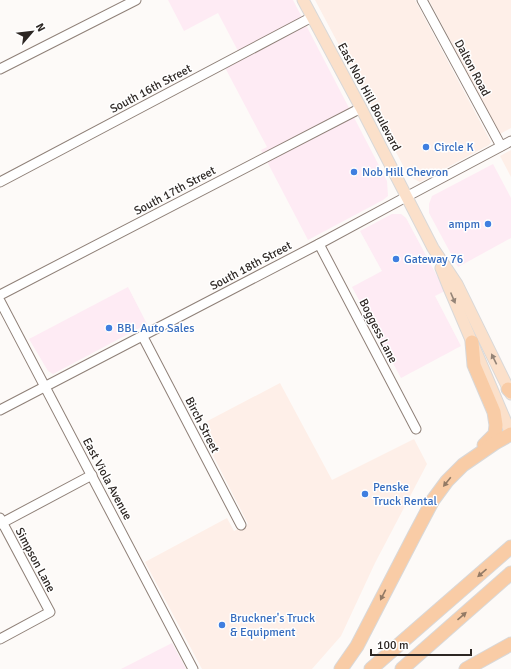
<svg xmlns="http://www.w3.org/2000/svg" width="511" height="669" viewBox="0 0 511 669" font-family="Signika,sans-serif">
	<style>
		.commercial { fill: #feebf4 }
		.built { fill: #feefe8 }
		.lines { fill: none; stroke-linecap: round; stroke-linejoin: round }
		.minor-casing { stroke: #8f8078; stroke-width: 11 }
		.major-casing { stroke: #d9d8d8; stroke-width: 13 }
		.highway-casing { stroke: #d9d8d8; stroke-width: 15 }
		.minor { stroke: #fff; stroke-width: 9 }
		.major { stroke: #fbe0ca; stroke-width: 11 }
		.highway { stroke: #f9cca6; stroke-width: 13 }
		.oneway { fill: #948477 }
		.oneway2 { fill: #937a65 }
		.shop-dot { fill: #3f7fe0; stroke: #fff; stroke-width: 1.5 }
		.labels { text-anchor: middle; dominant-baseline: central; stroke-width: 3; stroke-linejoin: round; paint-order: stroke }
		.street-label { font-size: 12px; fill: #2d2724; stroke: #fff }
		.shop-label { font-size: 12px; fill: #366cbe; stroke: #fff; text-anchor: start }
	</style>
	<rect width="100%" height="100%" fill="#fdfaf8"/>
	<g class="commercial">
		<path d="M168,0H293L387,181L388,196L383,200L308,240L261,150L267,147L221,60L238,51L218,13L184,31Z"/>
		<path d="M493,164L511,198V238L458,267L429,213V204L432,196Z"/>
		<path d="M392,214H401L406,218L445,291L435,296L461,346L401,378L352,287L382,271L360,231Z"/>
		<path d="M128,287L147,324L53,374L48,371L29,339Z"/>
		<path d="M172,643L186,669H121Z"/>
	</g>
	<g class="built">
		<path d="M315,0H415L491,142L489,145L420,182L414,179L406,171Z"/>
		<path d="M429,0H511V128L500,134Z"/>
		<path d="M511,150V177L500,156Z"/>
		<path d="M280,383L332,480L414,439L427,464L375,563L341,636L312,669H202L145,562L227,518L234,531L248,524L198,426Z"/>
	</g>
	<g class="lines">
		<defs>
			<g id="minor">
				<path d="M422,0L501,146"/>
				<path d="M0,69L136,0"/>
				<path d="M0,182L312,17"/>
				<path d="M319,244L416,429"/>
				<path d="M0,295L361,108"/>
				<path d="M0,301L193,669"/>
				<path d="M143,337L241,525"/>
				<path d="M0,410L319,244L406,197L511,141"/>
				<path d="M0,518L50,612L0,639"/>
				<path d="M0,524L92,475"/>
			</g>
			<g id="major">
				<path d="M303,0L361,108L433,248L457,284L511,394"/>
				<path d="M441,268L449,288L511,434"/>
			</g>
			<g id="highway">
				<path d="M472,342L474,365L494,412L496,425L495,434L484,445"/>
				<path d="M508,389L511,392"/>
				<path d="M341,669L357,646L414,536L433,500L447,481L463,465L495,443L511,434"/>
				<path d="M371,669L511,547"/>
				<path d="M402,669L511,573"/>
				<path d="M466,669L511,644"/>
			</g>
		</defs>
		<use href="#minor" class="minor-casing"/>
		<use href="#major" class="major-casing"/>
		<use href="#highway" class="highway-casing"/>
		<use href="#minor" class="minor"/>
		<use href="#major" class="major"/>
		<use href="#highway" class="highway"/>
	</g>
	<defs><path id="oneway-solid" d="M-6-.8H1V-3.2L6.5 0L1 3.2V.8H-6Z"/></defs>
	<g class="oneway">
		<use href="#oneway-solid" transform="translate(453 298) rotate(67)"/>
		<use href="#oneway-solid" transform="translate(494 359) rotate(-116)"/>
	</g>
	<g class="oneway2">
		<use href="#oneway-solid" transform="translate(447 482) rotate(129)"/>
		<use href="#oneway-solid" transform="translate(482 573) rotate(139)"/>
		<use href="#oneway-solid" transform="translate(383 595) rotate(117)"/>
		<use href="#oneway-solid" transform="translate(462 616) rotate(-41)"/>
	</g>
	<g class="shop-dot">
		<circle cx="426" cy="147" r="4"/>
		<circle cx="354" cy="172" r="4"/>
		<circle cx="488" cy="224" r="4"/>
		<circle cx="396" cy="259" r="4"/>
		<circle cx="109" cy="328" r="4"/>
		<circle cx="365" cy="494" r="4"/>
		<circle cx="222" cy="625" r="4"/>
	</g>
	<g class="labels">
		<g class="street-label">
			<text transform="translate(472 68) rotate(62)">Dalton Road</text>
			<text transform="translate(151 89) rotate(-28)">South 16th Street</text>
			<text transform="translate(369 97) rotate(62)">East Nob Hill Boulevard</text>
			<text transform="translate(175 191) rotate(-28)">South 17th Street</text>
			<text transform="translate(251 266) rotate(-28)">South 18th Street</text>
			<text transform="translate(378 331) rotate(63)">Boggess Lane</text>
			<text transform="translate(202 425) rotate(63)">Birch Street</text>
			<text transform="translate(107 479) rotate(62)">East Viola Avenue</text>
			<text transform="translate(35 560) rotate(62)">Simpson Lane</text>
		</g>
		<g class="shop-label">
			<text x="434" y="147">Circle K</text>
			<text x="362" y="172">Nob Hill Chevron</text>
			<text x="480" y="224" text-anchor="end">ampm</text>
			<text x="404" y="259">Gateway 76</text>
			<text x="117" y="328">BBL Auto Sales</text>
			<text x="373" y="487">Penske<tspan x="373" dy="14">Truck Rental</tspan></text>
			<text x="230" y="618">Bruckner's Truck<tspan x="230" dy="14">&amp; Equipment</tspan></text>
		</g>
	</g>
	<g transform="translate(32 32) rotate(62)" stroke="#ffffff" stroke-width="3" paint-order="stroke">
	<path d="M0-3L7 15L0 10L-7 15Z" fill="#2d2724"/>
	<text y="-6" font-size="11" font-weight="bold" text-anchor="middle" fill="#2d2724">N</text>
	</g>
	<path d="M371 649v6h100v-6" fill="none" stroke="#2d2724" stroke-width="2"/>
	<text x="377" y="649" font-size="12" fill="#2d2724" stroke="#ffffff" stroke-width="3" paint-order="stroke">100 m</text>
</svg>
